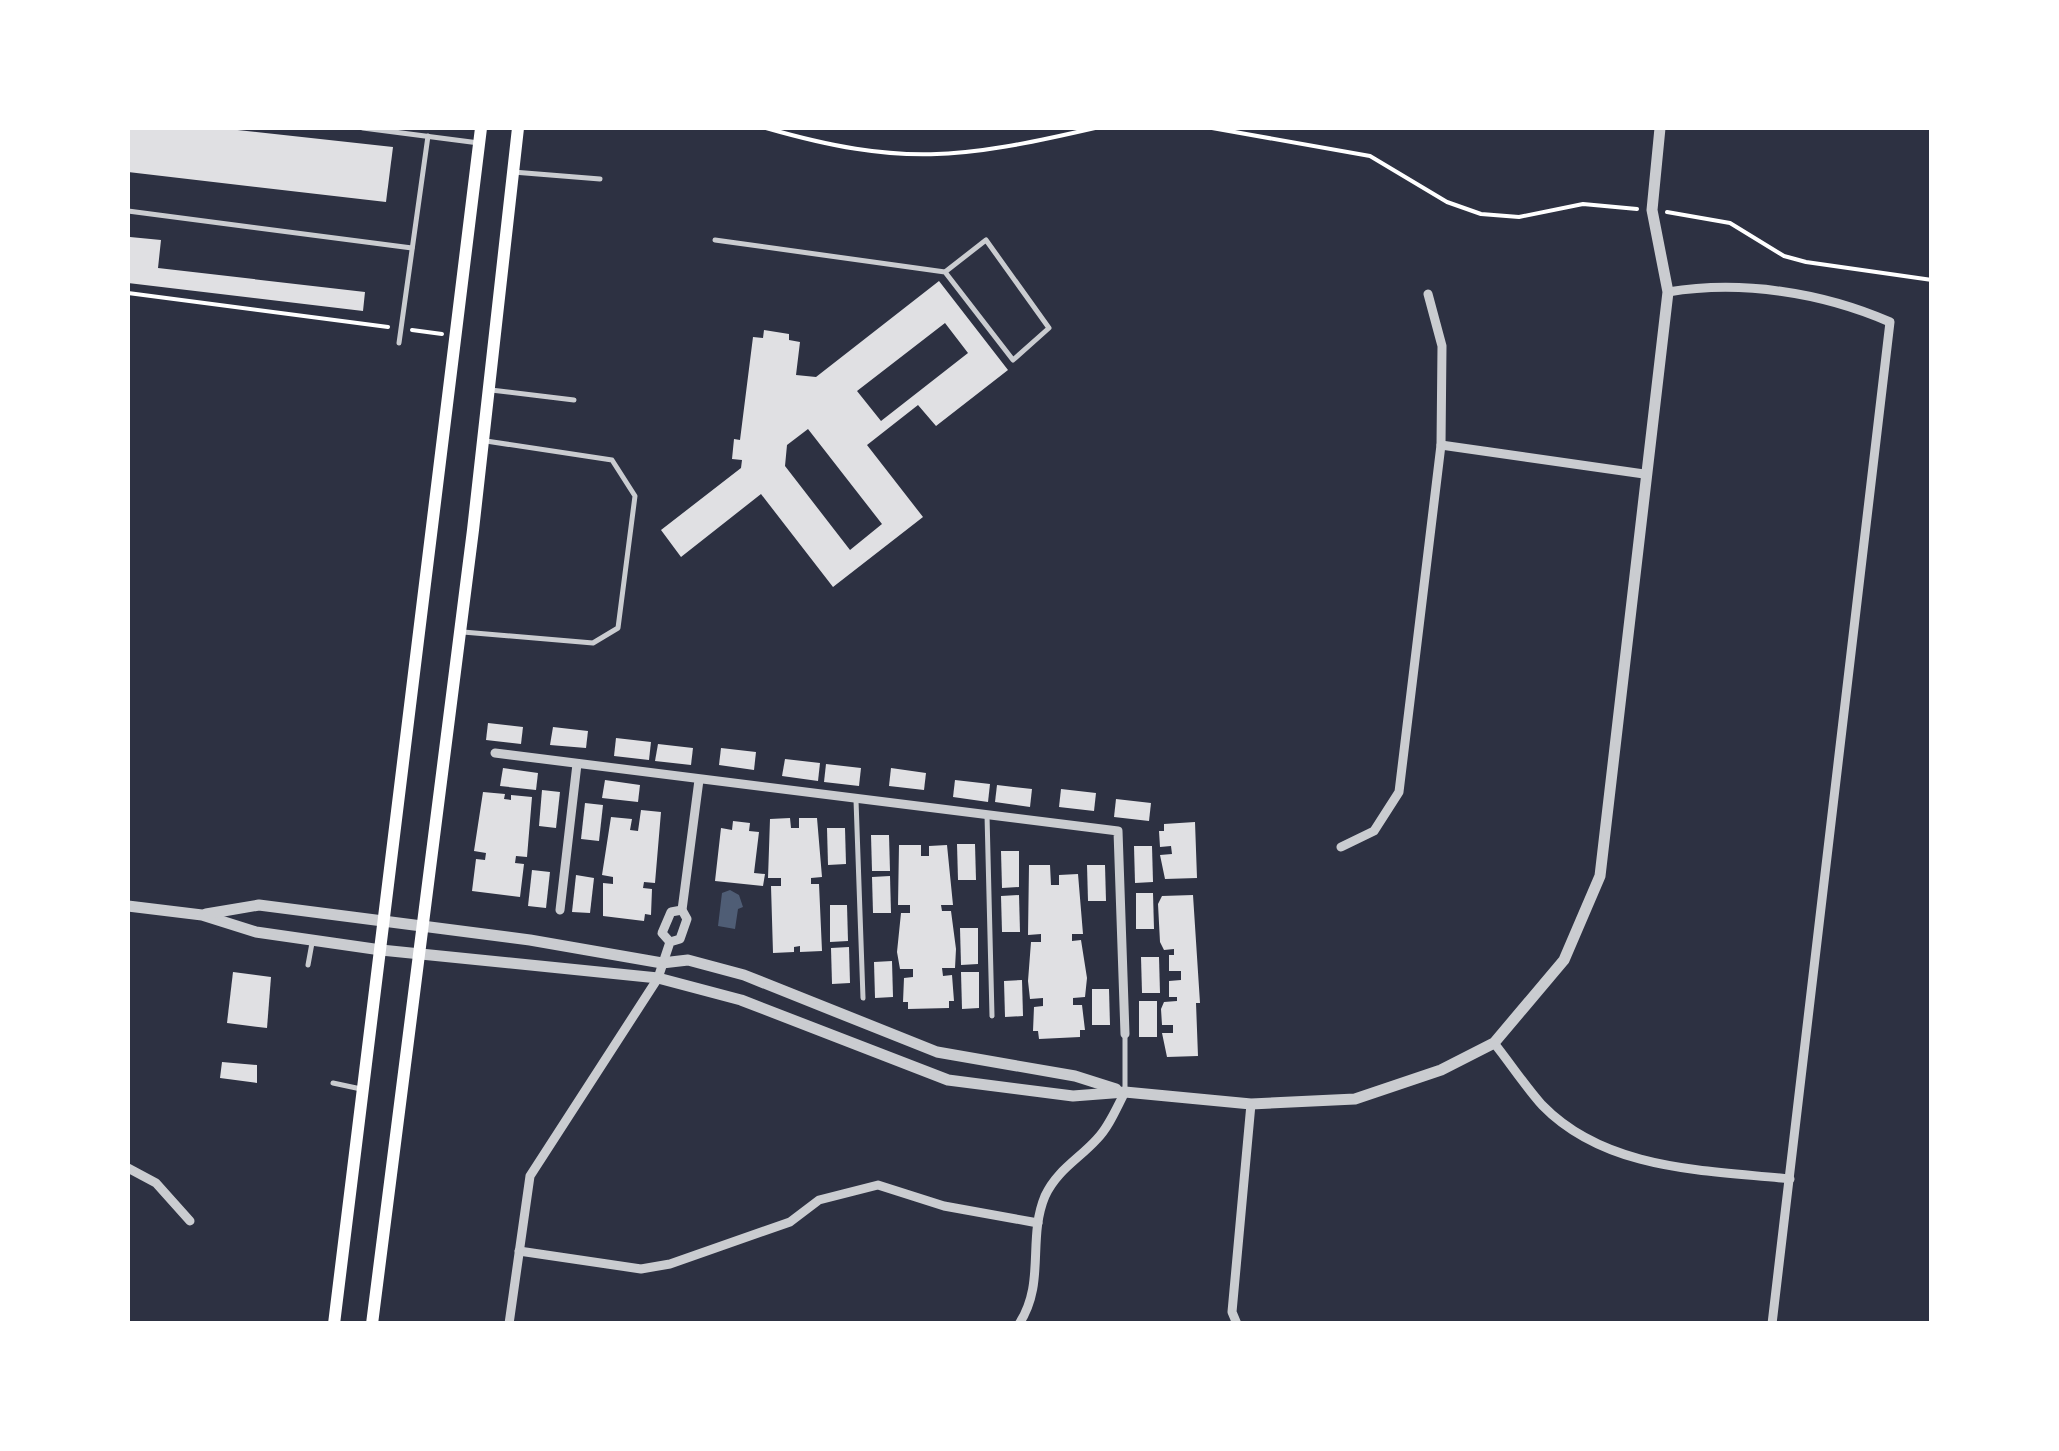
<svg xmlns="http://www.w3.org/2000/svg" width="2059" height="1451" viewBox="0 0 2059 1451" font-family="Arial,sans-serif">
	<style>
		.water { fill: #4f5d75 }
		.building { fill: #e0e0e3; fill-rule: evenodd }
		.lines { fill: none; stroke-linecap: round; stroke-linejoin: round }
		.path { stroke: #fff; stroke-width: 4 }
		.service { stroke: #caccd0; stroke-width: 5 }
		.minor { stroke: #caccd0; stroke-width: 9 }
		.tertiary { stroke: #caccd0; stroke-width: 11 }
		.secondary { stroke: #fff; stroke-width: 12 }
	</style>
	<rect width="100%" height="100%" fill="#2d3142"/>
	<path class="water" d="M730,890L739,895L743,907L738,909L735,929L718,926L722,893Z"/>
	<g class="building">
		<path d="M128,128H219L393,147L386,202L128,172Z"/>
		<path d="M130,237L161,240L158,268L365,292L363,311L128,283Z"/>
		<path d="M939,281L1008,370L936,426L918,405L867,445L923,517L833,587L761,494L681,557L661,530L741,468L742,460L732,459L734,439L740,440L753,337L763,338L764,330L789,334V340L800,342L796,375L816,377ZM945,323L968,353L881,421L857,391ZM808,429L882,524L850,550L785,466L787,445Z"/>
		<path d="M488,723L523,727L521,744L486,740Z"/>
		<path d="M553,727L588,731L586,748L550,745Z"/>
		<path d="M616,738L651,742L649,760L614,756Z"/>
		<path d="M658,744L693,748L691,765L655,761Z"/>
		<path d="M721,748L756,752L754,770L719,765Z"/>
		<path d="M785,759L820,763L818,781L782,776Z"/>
		<path d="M826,764L861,768L859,786L824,782Z"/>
		<path d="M503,768L538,773L536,790L500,786Z"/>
		<path d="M891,768L926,773L924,790L889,786Z"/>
		<path d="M605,780L640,785L638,802L602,798Z"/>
		<path d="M955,780L990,784L988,802L953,797Z"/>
		<path d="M997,785L1032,789L1030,807L995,802Z"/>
		<path d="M1061,789L1096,793L1094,811L1059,807Z"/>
		<path d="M542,790L560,792L556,828L539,826Z"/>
		<path d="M483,792L505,794L504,799L511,800V795L532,797L527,857L516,856L515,863L524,864L520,897L472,891L476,859L485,860L486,853L474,851Z"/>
		<path d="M1116,799L1151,803L1149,821L1114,817Z"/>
		<path d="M585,803L603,805L599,841L581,839Z"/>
		<path d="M641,810L661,812L655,883L644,882L643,888L652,889L651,915L645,914L644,921L603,916V883L613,884V877L602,875L611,817L632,819L630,830L638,831Z"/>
		<path d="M790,818L791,828H799V818H817L822,877L811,878V884H819L822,951L800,952V946L794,947V952L773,953L771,886H781V878H768L770,819Z"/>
		<path d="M733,821L750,823L749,831L759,832L754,873L765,874L763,886L715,881L721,828L732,830Z"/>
		<path d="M1195,822L1197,878L1165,879L1160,855L1172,854L1171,846L1160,847L1159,831H1164V824Z"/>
		<path d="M827,828H845L846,864L828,865Z"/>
		<path d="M871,835H889L890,871H872Z"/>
		<path d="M957,844H975L976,880H958Z"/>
		<path d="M899,845H921V856H929V846L947,845L953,905H941L942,911H951L956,949L955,968H942L943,976L952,975L954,1001H949V1008L908,1009V1002H903L904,978L913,977V969H900L897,952L901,913H910V905H898Z"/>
		<path d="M1134,846H1152L1153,882L1135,883Z"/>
		<path d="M1001,851H1019V887L1002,888Z"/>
		<path d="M1029,865H1050L1051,885H1059V875L1078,874L1083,934H1072V941L1081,940L1087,978L1085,997L1073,998V1005H1082L1085,1030H1080V1037L1039,1039L1038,1031H1033L1034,1007L1043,1006V998L1030,999L1028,981L1031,942H1041V934L1028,935Z"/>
		<path d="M1087,865H1105L1106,901H1088Z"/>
		<path d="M532,870L550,872L546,908L528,906Z"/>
		<path d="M576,875L594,878L590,913L572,912Z"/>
		<path d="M890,876L891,913H873L872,877Z"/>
		<path d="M1136,893H1153L1154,929H1136Z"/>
		<path d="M1019,895L1020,932H1002L1001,896Z"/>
		<path d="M1193,895L1200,1003H1196L1198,1056L1167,1057L1162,1033H1173V1025H1162L1161,1009L1164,1002L1177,1001V997H1169V981L1181,980V971H1169V955H1174V949L1164,950L1160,942L1158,904L1162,896Z"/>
		<path d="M830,905H847L848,941L830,942Z"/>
		<path d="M960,928H978V964L961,965Z"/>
		<path d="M849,947L850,983L832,984L831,948Z"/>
		<path d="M1141,957H1159L1160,993H1142Z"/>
		<path d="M892,961L893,997L875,998L874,962Z"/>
		<path d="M233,972L271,977L267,1028L227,1023Z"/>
		<path d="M961,972H979V1008L962,1009Z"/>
		<path d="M1022,980L1023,1016L1005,1017L1004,981Z"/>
		<path d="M1092,989H1109L1110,1025H1092Z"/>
		<rect x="1139" y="1001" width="18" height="36"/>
		<path d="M222,1062L257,1065V1083L220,1078Z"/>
	</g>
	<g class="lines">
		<g class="path">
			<path d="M766,128C902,167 960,159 1095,128"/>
			<path d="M1212,128L1370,156L1447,202L1481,214L1519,217L1583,204L1637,209"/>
			<path d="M1667,212L1730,223L1784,256L1806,262L1932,280"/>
			<path d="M128,293L388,327"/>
			<path d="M412,330L442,334"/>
		</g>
		<g class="service">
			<path d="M363,128L479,143"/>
			<path d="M513,172L600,179"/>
			<path d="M128,211L412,248"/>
			<path d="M715,240L945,272L1013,360L1049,328L986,240L945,272"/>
			<path d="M399,343L428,136"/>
			<path d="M491,390L574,400"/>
			<path d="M463,632L593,643L618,628L635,496L612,460L486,441"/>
			<path d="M856,800L863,998"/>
			<path d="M987,815L992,1016"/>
			<path d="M308,965L312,943"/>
			<path d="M1125,1035V1089"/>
			<path d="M333,1083L361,1089"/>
		</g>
		<g class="minor">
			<path d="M1668,292C1741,280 1821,292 1890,322L1772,1324"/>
			<path d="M1441,445L1644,474"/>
			<path d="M495,753L1118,831L1125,1034"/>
			<path d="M1341,847L1374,831L1399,792L1441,445L1442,346L1428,294"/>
			<path d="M560,910L577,764"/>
			<path d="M670,942L662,933L671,912L682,910"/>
			<path d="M1494,1043C1510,1063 1525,1086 1542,1105C1606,1171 1705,1170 1790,1179"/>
			<path d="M128,1168L156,1183L190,1221"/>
			<path d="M519,1251L641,1269L670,1264L790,1222L819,1200L878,1185L944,1206L1038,1223"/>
			<path d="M509,1324L530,1176L658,978L670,942L680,939L687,919L682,910L699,780"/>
			<path d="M1019,1324C1046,1283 1027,1239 1045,1196C1057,1170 1079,1159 1097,1139C1109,1127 1117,1107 1125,1092"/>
			<path d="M1237,1324L1232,1312L1251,1104"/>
		</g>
		<g class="tertiary">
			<path d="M128,906L202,915L256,932L381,950L658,978L741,1000L948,1080L1073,1096L1125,1092L1251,1104L1355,1099L1441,1070L1494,1043L1564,960L1600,876L1668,292L1652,210L1660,128"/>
			<path d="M206,914L259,905L530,940L662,963L688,960L744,975L937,1052L1075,1076L1116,1089"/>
		</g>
		<g class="secondary">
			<path d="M334,1324L481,128"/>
			<path d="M372,1324L473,530L518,128"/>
		</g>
	</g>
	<rect width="2059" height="1451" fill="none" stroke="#ffffff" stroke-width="260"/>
</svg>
